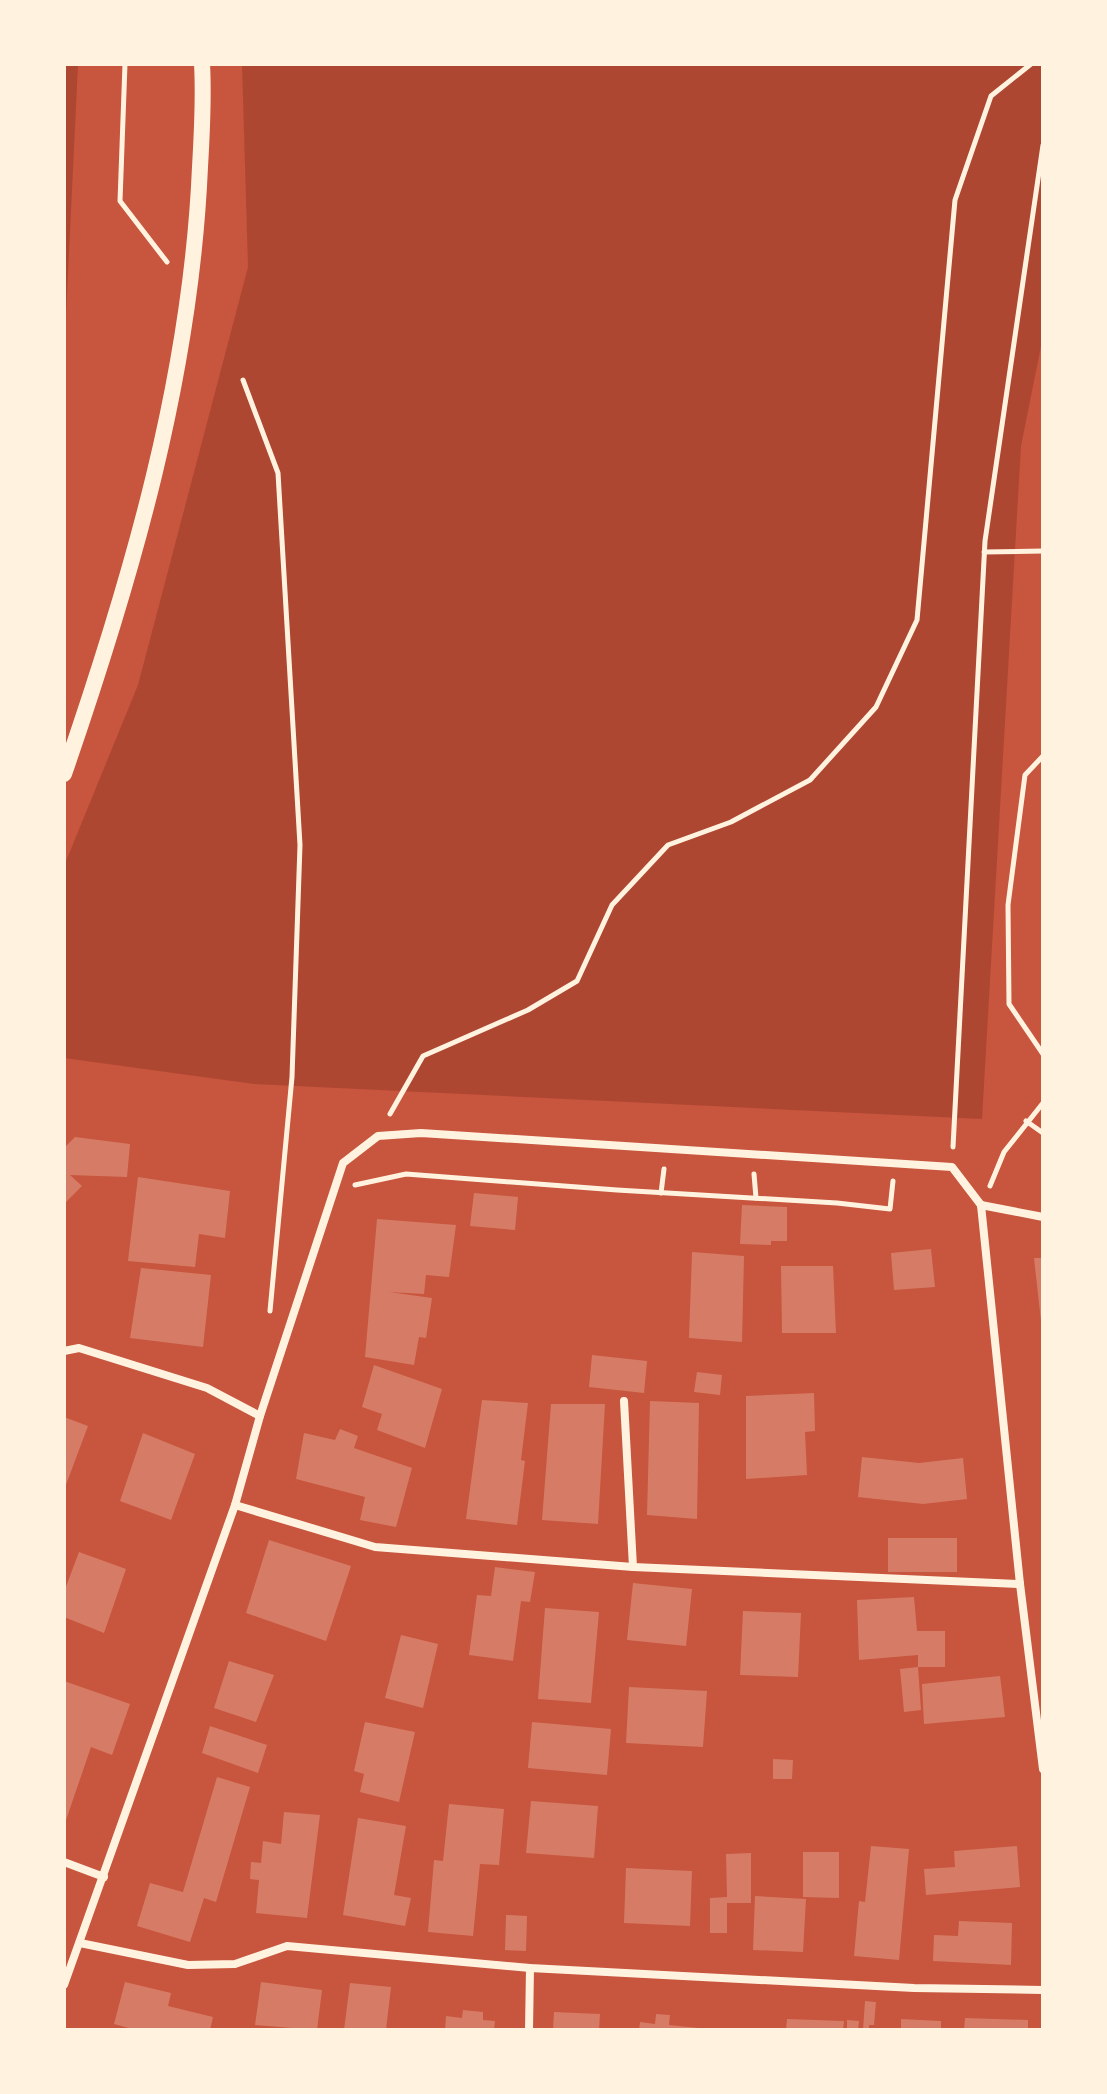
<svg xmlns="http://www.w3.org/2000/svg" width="1107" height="2094" viewBox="0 0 1107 2094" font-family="'Sofia Sans Condensed',sans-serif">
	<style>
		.green { fill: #ae4732 }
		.building { fill: #d67c66 }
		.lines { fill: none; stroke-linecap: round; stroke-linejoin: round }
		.path { stroke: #fff3e0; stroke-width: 5 }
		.minor { stroke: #fff3e0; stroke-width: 8 }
		.secondary { stroke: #fff3e0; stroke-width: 16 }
	</style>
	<rect width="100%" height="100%" fill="#c8553d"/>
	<g class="green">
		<path d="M64,64H78L64,358Z"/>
		<path d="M242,64H1043V336L1021,446L982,1119L254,1084L64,1058V866L138,685L248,267Z"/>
	</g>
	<g class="building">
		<path d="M75,1137L130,1144L127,1177L70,1175L82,1186L64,1204V1148Z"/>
		<path d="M138,1177L230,1191L225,1238L199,1234L195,1267L128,1261Z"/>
		<path d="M474,1193L518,1197L515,1230L470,1226Z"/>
		<path d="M742,1205L787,1207V1241H771V1245L740,1244Z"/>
		<path d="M377,1219L456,1225L449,1277L426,1275L424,1294L389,1292L432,1298L426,1338L419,1337L414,1365L365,1357Z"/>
		<path d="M931,1249L935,1287L894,1290L891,1253Z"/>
		<path d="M692,1252L744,1256L742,1342L689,1338Z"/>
		<path d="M1034,1258H1043V1321H1041Z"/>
		<path d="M781,1266H833L836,1333H782Z"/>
		<path d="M141,1268L211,1275L203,1347L130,1338Z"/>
		<path d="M592,1355L647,1361L644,1393L589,1387Z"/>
		<path d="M374,1365L442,1389L425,1448L377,1430L382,1414L362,1407Z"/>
		<path d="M697,1372L722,1375L720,1395L694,1392Z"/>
		<path d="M814,1393L815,1431L805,1432L807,1475L746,1479V1396Z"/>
		<path d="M482,1400L528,1403L521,1460L525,1461L517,1525L466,1519Z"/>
		<path d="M650,1401L699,1403L697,1519L647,1515Z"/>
		<path d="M551,1404H605L598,1524L542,1520Z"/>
		<path d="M64,1417L88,1426L64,1490Z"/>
		<path d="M340,1429L358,1436L354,1448L412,1468L396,1527L360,1520L365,1497L296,1479L304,1433L335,1440Z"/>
		<path d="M143,1433L195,1454L171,1520L120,1501Z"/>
		<path d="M862,1457L919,1463L963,1458L967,1499L923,1504L858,1497Z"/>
		<rect x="888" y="1538" width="69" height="34"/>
		<path d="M269,1540L351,1566L326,1641L246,1613Z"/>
		<path d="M79,1552L126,1569L104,1633L64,1617V1592Z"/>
		<path d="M495,1567L535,1572L530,1602L521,1601L513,1661L469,1655L477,1595L491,1596Z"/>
		<path d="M633,1583L692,1589L686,1646L627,1640Z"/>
		<path d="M914,1597L917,1631H945V1667H918V1655L859,1660L857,1600Z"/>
		<path d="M545,1608L599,1612L591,1703L538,1699Z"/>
		<path d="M743,1611L801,1613L798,1677L740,1675Z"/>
		<path d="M401,1635L438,1644L423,1708L385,1698Z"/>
		<path d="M229,1661L274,1675L256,1722L214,1708Z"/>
		<path d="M918,1667L921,1710L904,1712L900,1669Z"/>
		<path d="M1000,1676L1005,1717L924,1724L922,1684Z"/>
		<path d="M64,1681L130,1704L112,1755L91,1747L65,1823Z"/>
		<path d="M629,1687L707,1691L703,1747L626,1743Z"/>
		<path d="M365,1722L415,1732L399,1802L360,1792L364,1774L354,1771Z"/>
		<path d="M532,1722L611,1729L607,1775L528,1768Z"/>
		<path d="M210,1726L267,1745L258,1773L202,1753Z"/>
		<path d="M773,1759L793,1760L792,1779H773Z"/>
		<path d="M217,1777L250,1787L216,1902L204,1898L190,1942L137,1926L150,1883L183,1892Z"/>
		<path d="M531,1801L598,1806L594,1858L526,1853Z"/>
		<path d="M449,1804L504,1809L499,1865L480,1864L473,1936L428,1932L434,1860L443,1861Z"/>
		<path d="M284,1812L320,1815L307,1918L256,1913L259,1880L250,1879L251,1862L261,1863L263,1841L281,1844Z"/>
		<path d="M358,1818L406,1826L394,1895L411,1898L405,1926L343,1915Z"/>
		<path d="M871,1846L909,1849L899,1960L854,1956L859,1901L865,1902Z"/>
		<path d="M1017,1846L1020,1887L926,1895L924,1869L955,1867L954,1851Z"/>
		<path d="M803,1852H839V1898L803,1897Z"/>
		<path d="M751,1853V1903H727V1933H710V1898L727,1897L726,1854Z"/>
		<path d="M626,1868L692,1871L690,1926L624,1923Z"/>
		<path d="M755,1896L806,1899L803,1952L753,1950Z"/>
		<path d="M506,1915L527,1916L526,1951L505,1950Z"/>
		<path d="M959,1921L1012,1923L1011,1965L933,1961L934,1935L958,1936Z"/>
		<path d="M125,1982L171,1993L168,2006L213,2017L210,2030H136L114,2024Z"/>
		<path d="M261,1982L322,1990L317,2030L255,2025Z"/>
		<path d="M350,1983L391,1987L386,2030H344Z"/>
		<path d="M865,2001L876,2002L874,2025H869V2030H863Z"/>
		<path d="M463,2010L483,2012V2020L495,2021L494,2030H445L446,2016L462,2018Z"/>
		<path d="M554,2012L600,2014L599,2030H553Z"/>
		<path d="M656,2014L670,2015L669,2025L699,2028V2030H639L640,2022L655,2024Z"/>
		<path d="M965,2018L1028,2020V2030H964Z"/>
		<path d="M787,2019L844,2021L843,2030H786Z"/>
		<path d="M901,2019L941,2021V2030H901Z"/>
		<path d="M847,2020L859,2021L858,2030H847Z"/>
	</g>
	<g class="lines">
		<g class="path">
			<path d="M125,64L120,201L167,262"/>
			<path d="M243,380L278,473L300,845L292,1077L270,1311"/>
			<path d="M984,552L1043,551"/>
			<path d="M1043,756L1025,775L1008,905L1009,1004L1043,1054"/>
			<path d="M390,1114L423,1056L528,1010L577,981L612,905L668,845L731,822L810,780L876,707L917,620L955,200L991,96L1031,64"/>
			<path d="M1026,1121L1043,1133"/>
			<path d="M953,1147L985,541L1043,145"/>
			<path d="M754,1174L756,1198"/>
			<path d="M355,1185L406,1174L617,1190L837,1203L890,1209L893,1181"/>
			<path d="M990,1186L1004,1152L1043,1103"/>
			<path d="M661,1193L664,1169"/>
		</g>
		<g class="minor">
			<path d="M981,1205L1020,1584L1043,1769"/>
			<path d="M981,1205L1043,1217"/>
			<path d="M64,1351L79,1348L207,1388L260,1416"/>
			<path d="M624,1401L633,1567"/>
			<path d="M235,1505L375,1547L633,1567L1020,1584"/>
			<path d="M64,1862L104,1877"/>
			<path d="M80,1943L188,1965L235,1964L287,1946L530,1968L914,1988L1043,1990"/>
			<path d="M64,1985L235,1505L260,1416L343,1163L378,1136L421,1133L952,1167L981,1205"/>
			<path d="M529,2030L530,1968"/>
		</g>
		<path class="secondary" d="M64,774C132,577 191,376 200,167C202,133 204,98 202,64"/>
	</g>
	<rect width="1107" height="2094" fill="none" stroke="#fff3e0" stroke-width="132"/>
</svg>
